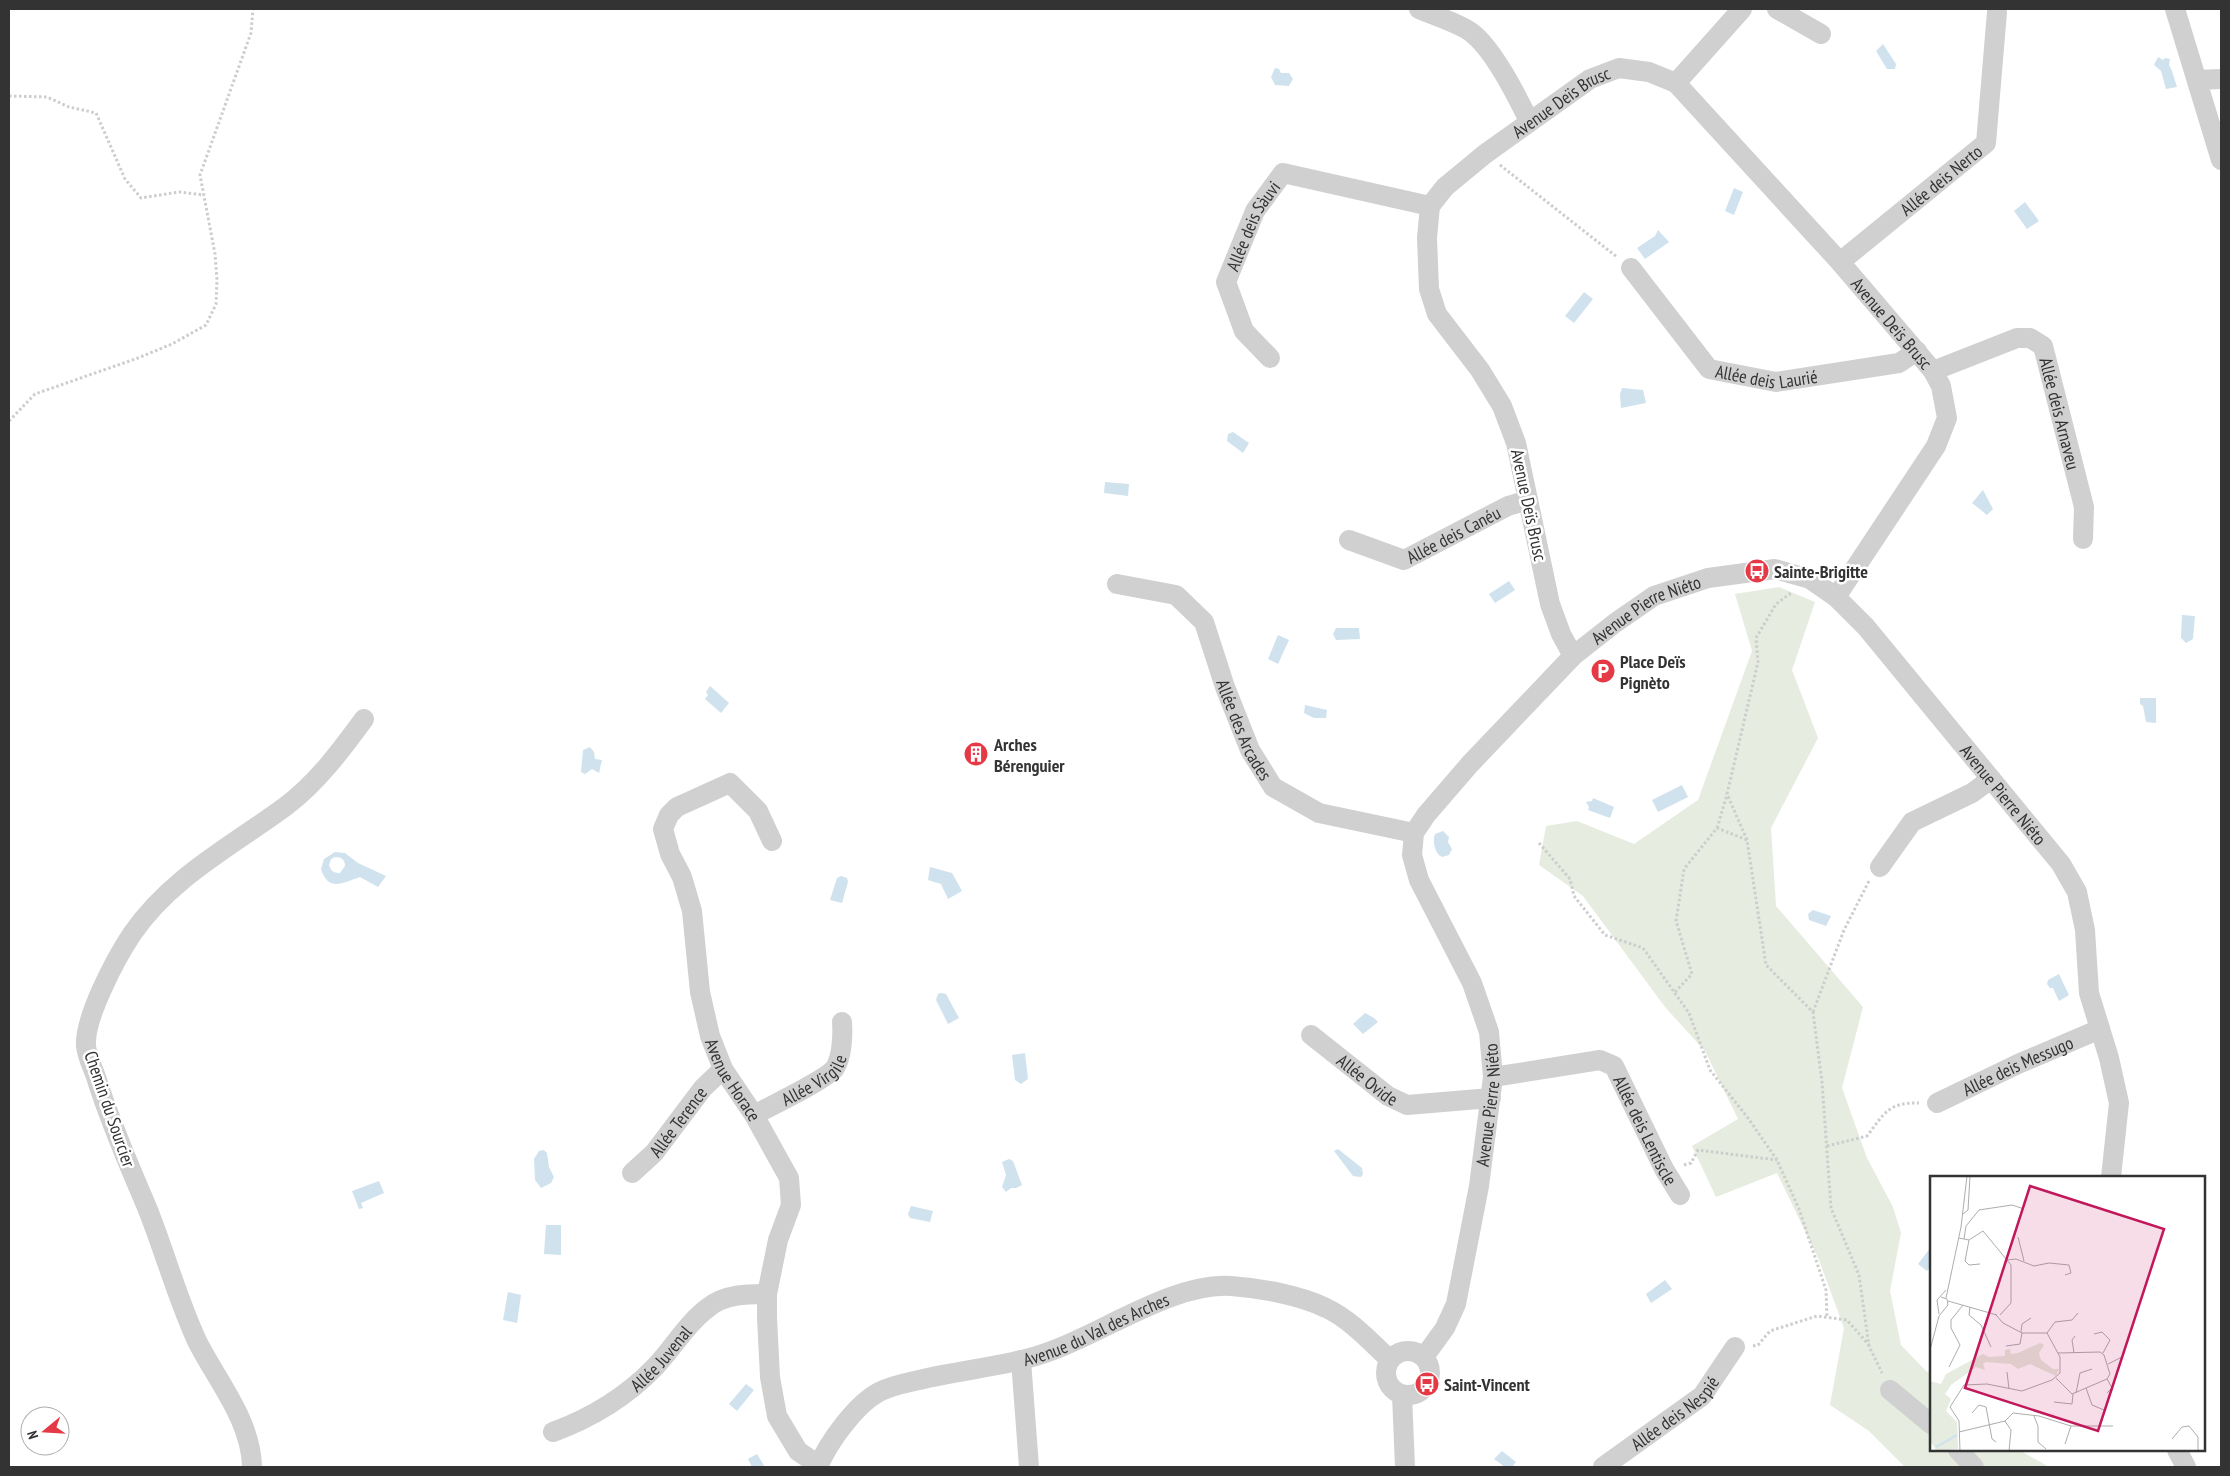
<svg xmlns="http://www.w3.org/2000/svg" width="2230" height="1476" viewBox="0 0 2230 1476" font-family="'PT Sans Narrow',sans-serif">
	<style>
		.green { fill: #e6ecdf }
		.water { fill: #cfe2ee; fill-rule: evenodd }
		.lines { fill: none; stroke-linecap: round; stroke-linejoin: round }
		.path { stroke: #cdcdcd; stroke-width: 3; stroke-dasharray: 2.5 2.5; stroke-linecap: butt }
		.minor { stroke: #d0d0d0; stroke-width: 20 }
		.labels { text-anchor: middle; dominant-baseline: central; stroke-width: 5; stroke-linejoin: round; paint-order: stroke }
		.street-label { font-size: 18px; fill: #333; stroke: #fff }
		.poi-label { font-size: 18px; font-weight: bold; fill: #333; stroke: #fff; text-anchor: start }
		.inset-river { fill: none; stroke: #cfe2ee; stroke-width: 2.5 }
		.inset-road { fill: none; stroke: #adadad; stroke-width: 1 }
		.view { fill: #c2185b; fill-opacity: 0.15; stroke: #c2185b; stroke-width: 2.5 }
		.inset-edge { fill: none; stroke: #333; stroke-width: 2.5 }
	</style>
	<rect width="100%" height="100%" fill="#fff"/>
	<path class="green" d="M1779,587L1815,602L1792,670L1818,738L1771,828L1776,906L1863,1007L1842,1088L1867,1158L1893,1207L1901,1233L1890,1291L1901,1345L1927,1372L1931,1370V1450H2019L2049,1467H1905L1869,1431L1830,1405L1844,1328L1819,1260L1777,1173L1716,1197L1692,1146L1738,1119L1705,1051L1665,1007L1583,896L1539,865L1546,826L1577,821L1634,844L1698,800L1752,651L1735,594Z"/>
	<g class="water">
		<path d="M1883,44L1896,64L1895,69H1887L1876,51Z"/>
		<path d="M2158,57L2163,60L2165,58L2170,59L2169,65L2172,71L2177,87L2166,89L2161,71L2154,65Z"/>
		<path d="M1275,68L1279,69L1281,73H1289L1293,79L1289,86L1275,85L1271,77Z"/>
		<path d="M1734,188L1743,192L1734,215L1725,211Z"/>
		<path d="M2025,202L2039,221L2027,229L2014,211Z"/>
		<path d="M1658,230L1669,242L1645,259L1637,248L1655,236Z"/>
		<path d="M1584,292L1593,299L1574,323L1565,316Z"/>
		<path d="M1622,388L1643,390L1646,403L1621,408L1620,394Z"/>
		<path d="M1233,432L1249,443L1243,453L1227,441L1228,434Z"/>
		<path d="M1105,482L1129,484L1128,496L1104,493Z"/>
		<path d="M1983,490L1993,509L1987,515L1972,503Z"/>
		<path d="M1509,581L1515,590L1495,603L1489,594Z"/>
		<path d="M2182,615L2195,616L2193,639L2186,643L2181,638Z"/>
		<path d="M1336,628H1359L1360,639L1336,640L1333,634Z"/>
		<path d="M1278,635L1289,640L1278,664L1268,659Z"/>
		<path d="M710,686L729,703L721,713L705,699L708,695L706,692Z"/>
		<path d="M2140,698H2156V723L2146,722L2143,706L2140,704Z"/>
		<path d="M1305,705L1327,710L1326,718H1314L1304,713Z"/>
		<path d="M590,747L594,752L595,759L602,760L599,773L592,769L585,774L581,772L583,750Z"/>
		<path d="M1682,785L1688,797L1658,812L1652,800Z"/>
		<path d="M1593,798L1614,807L1610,818L1588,810L1589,807L1586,802L1592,801Z"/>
		<path d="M1443,831L1449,837L1448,842L1452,849L1449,855L1442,857C1435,854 1432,841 1435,834Z"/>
		<path d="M335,852L345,853L358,863L386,876L378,887L360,877C343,883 328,892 321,869L324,859ZM335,857C342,857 345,860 345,866L340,873C333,873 331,871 329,865L331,859Z"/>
		<path d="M930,867L952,873L962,891L948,899L941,884L928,880Z"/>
		<path d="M841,876L847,878L848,882L842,903L830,900L837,878Z"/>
		<path d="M1813,910L1831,916L1826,926L1809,920L1808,914Z"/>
		<path d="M2059,974L2069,995L2059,1001L2053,988H2050L2047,984L2048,980Z"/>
		<path d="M941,993L946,994L959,1018L948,1024L936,1000L938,994Z"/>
		<path d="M1365,1013L1374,1018L1378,1022L1363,1034L1353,1024Z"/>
		<path d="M1025,1053L1028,1079L1021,1084L1015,1080L1012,1055Z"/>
		<path d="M1338,1149L1362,1168L1363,1174L1361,1177L1353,1176L1334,1151Z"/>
		<path d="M544,1150L547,1153L549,1167L554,1177L551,1183L541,1188L535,1180L534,1159L539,1151Z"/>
		<path d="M1009,1159L1013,1161L1022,1185L1016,1188H1011L1006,1192L1002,1187L1006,1175L1002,1162Z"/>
		<path d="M379,1181L384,1193L361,1203L363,1208L359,1209L352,1191Z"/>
		<path d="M911,1206L933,1211L930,1222L910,1218L908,1214Z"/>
		<path d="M546,1225H561V1255L544,1254Z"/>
		<path d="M1931,1247V1266L1927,1271L1918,1264Z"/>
		<path d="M1665,1280L1672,1289L1651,1303L1646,1294Z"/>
		<path d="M508,1292L521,1295L517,1323L503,1320Z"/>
		<path d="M746,1384L754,1390L737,1411L729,1404Z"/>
		<path d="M1502,1451L1516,1462L1512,1467H1505L1494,1459Z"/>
		<path d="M757,1454L765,1467H752L748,1459Z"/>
	</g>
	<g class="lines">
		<g class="path">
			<path d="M9,96L47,97L69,107L96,113L125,179L141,198L179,192L204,195"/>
			<path d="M1500,165L1617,257"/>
			<path d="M9,421L35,394L138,358L172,344L206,325L216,304L217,280L215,254L200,175L251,33L253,9"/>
			<path d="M1717,828L1727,795"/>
			<path d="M1747,840L1727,794L1758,662L1756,638L1776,604L1791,593"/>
			<path d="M1539,843L1570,879L1574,896L1605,935L1643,948L1689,1013L1710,1070L1748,1118L1777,1160L1799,1209L1826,1290L1827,1317"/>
			<path d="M1675,992L1692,974L1676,921L1684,869L1717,828L1747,840L1766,965L1813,1012L1822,1082L1831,1208L1859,1275L1869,1346L1882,1373"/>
			<path d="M1813,1012L1844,930L1869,881"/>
			<path d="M1827,1146L1867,1136C1884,1114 1888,1102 1919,1103"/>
			<path d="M1684,1165L1691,1163L1698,1150L1777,1160"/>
			<path d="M1753,1346L1758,1345L1770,1331L1817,1316L1847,1320L1869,1345"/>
		</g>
		<g class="minor">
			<path d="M1419,9C1433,15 1461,24 1472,33C1494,50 1517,96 1529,121"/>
			<path d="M1777,9L1821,34"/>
			<path d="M2175,9L2221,160"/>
			<path d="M2197,80L2221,79"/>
			<path d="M1676,83L1742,9"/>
			<path id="s1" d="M1840,262L1986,143L1997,12"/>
			<path id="s2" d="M1631,268L1709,369L1776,382L1899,363L1917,351"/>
			<path id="s3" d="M1270,358L1244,331L1226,282L1255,211L1283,173L1430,206"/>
			<path id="s4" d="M1933,371L2017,338H2030L2043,346L2084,507L2083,539"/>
			<path id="s5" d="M1349,540L1404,560L1508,506L1528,500"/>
			<path id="s6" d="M1117,584L1176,595L1204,622L1225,687L1250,750L1273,787L1319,813L1414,833"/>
			<path id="s7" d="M1573,656L1561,634L1550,604L1516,443L1502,406L1480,370L1437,314L1429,289L1427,238L1430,206L1445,187L1485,154L1590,79L1619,68L1649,72L1676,83L1840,262L1933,371L1941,386L1947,418L1936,446L1836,597"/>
			<path id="s8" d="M772,841L758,811L730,783L677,807L669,815L663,829L670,854L682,877L692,911L700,992L710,1036L723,1069L754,1115L789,1178L791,1205L778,1240L767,1294V1318L770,1377L777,1416L798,1451L818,1465"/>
			<path d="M1880,867L1912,822L1972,793L1991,779"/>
			<path id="s9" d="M1311,1035L1388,1096L1407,1105L1491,1098"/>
			<path id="s10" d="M1493,1077L1600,1060L1614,1066L1664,1169L1680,1195"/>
			<path id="s11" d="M1937,1103L2018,1064L2100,1029"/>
			<path id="s12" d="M754,1115C769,1107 827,1079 835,1068C842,1057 843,1035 842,1022"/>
			<path id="s13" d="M632,1173L654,1153L703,1088L723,1069"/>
			<circle cx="1408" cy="1373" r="22"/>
			<path id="s14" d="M1424,1357L1445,1328L1456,1304L1479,1186L1493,1077L1489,1032L1472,983L1419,880L1412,855L1414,833L1426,815L1470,764L1573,656L1615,623L1654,596L1708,578L1775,569L1810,579L1836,597L1866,627L2061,864L2077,892L2085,930L2089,993L2109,1058L2119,1103L2111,1177"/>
			<path d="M1021,1360L1029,1467"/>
			<path d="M1890,1390L1931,1424"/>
			<path d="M1402,1395L1405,1467"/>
			<path id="s15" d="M553,1432C591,1418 627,1396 655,1367C673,1348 688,1322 709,1307C725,1294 748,1294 767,1294"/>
			<path d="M1958,1450L1974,1467"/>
			<path d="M2177,1450L2186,1467"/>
			<path d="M252,1467C251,1420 217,1381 197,1341C178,1300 165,1253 148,1210C130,1167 111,1125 97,1080C94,1070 87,1057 86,1046C84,1018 116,958 132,934C171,877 232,846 286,806C317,783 342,749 364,719"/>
			<path id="s16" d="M818,1467C828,1443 855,1405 879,1392C890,1386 906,1383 919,1380C962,1369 1009,1367 1051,1351C1104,1332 1175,1282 1231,1286C1259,1288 1300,1295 1326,1308C1350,1319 1371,1342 1390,1360"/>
			<path id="s17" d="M1603,1467L1702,1396L1735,1347"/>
		</g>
	</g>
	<defs>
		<symbol id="bus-disc" viewBox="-11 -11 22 22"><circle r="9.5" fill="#e63946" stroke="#fff"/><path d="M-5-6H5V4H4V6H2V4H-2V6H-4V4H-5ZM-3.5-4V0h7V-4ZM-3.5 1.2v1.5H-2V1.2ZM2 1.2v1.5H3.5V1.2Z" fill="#fff"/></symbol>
		<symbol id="parking-disc" viewBox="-11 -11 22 22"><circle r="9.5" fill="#e63946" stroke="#fff"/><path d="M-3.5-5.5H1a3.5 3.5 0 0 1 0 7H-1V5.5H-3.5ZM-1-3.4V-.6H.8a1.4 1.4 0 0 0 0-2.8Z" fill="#fff"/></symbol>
		<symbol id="building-disc" viewBox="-11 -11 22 22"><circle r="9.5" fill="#e63946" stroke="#fff"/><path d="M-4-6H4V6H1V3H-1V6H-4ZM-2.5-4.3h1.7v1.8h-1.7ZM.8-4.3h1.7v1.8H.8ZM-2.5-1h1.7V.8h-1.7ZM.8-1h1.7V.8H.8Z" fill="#fff"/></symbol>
	</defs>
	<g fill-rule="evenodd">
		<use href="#bus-disc" x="1743" y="557" width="28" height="28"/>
		<use href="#parking-disc" x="1589" y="657" width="28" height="28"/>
		<use href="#building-disc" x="962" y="740" width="28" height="28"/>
		<use href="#bus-disc" x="1413" y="1370" width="28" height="28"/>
	</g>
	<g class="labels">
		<g class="street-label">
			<text stroke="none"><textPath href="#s7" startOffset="652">Avenue Deïs Brusc</textPath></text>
			<text stroke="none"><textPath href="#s1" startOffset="130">Allée deis Nerto</textPath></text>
			<text stroke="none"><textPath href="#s3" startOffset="152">Allée deis Sàuvi</textPath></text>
			<text stroke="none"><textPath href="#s7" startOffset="1102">Avenue Deïs Brusc</textPath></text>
			<text stroke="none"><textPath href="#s2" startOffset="186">Allée deis Laurié</textPath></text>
			<text stroke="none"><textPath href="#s4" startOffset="188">Allée deis Arnaveu</textPath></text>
			<text transform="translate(1529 505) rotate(78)">Avenue Deïs Brusc</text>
			<text stroke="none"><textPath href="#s5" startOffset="114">Allée deis Canéu</textPath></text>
			<text stroke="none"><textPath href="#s14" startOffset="879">Avenue Pierre Niéto</textPath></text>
			<text stroke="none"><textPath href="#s6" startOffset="214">Allée des Arcades</textPath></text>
			<text stroke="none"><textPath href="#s14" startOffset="1344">Avenue Pierre Niéto</textPath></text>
			<text stroke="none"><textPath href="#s11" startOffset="89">Allée deis Messugo</textPath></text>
			<text stroke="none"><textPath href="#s12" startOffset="70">Allée Virgile</textPath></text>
			<text stroke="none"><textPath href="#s9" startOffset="72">Allée Ovide</textPath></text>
			<text stroke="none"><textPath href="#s8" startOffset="421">Avenue Horace</textPath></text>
			<text stroke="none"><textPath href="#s14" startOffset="264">Avenue Pierre Niéto</textPath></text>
			<text transform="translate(110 1109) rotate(71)">Chemin du Sourcier</text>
			<text stroke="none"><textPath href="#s13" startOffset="69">Allée Terence</textPath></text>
			<text stroke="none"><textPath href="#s10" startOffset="195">Allée deis Lentiscle</textPath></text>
			<text stroke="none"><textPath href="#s16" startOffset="325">Avenue du Val des Arches</textPath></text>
			<text stroke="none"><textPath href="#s15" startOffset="132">Allée Juvenal</textPath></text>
			<text stroke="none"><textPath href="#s17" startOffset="90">Allée deis Nespié</textPath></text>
		</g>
		<g class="poi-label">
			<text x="1774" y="571">Sainte-Brigitte</text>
			<text x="1620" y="661">Place Deïs<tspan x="1620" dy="21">Pignèto</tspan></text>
			<text x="994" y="744">Arches<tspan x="994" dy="21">Bérenguier</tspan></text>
			<text x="1444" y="1384">Saint-Vincent</text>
		</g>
	</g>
	<g transform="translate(1930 1176)">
		<rect width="275" height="275" fill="#fff"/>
		<path d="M110,167L114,169L109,177L111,184L123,193H129L126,200L100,188L88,193L81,188L56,186L53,188L55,194L46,191L21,209L15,218L21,223L16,235L27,246L28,273L7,275L0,265V205L11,208L16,198L53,178L59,181L75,180V174L80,173L81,178L88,177Z" fill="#e6ecdf"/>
		<path class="inset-river" d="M6,271L27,259"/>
		<path class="inset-road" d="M33,38L38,34L40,0M88,61L94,85M29,62L39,64L53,55L81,89V127L70,139M34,63L36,50L49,34L82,29L94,33M39,64L35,85L39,89L50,88M77,84L86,83L104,90L119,87L139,89L141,97L135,99M16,122L31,51L37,0M18,125L67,139M40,131L39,139L51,149L61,171M9,138L7,124L16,114M91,156L92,148L101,142M117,157L125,146L142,144L148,137M164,158L172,156L180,164L173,177M76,170L90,168L92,157M0,174L9,140L18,129L17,123L11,121M144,177L142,164L145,160M178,188L192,181M19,191L30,169L21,152V144L33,129M77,196L79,213M126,202L142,218L177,203L180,198L174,179L170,176L128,177M177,203L182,212L177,217M156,212L162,229L174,234M146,217L150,197L162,193M124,226L142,228L143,218M42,237L49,229L56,231L62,263L66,266M104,240L108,250V266L116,273M75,245L81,254L79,275M29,256L75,245L83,237L109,240L141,250H183M242,263L252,251L259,250L268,261V275M135,268L141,250M30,275L29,245L20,231L34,209L57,208L92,215L122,204L130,197V181L117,157H92L73,147L66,139"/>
		<path class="view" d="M100,10L234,53L168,255L35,212Z"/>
		<rect width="275" height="275" class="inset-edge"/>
	</g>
	<rect width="2230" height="1476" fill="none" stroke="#333333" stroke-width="20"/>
	<g transform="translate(45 1431) rotate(252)"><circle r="24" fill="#ffffff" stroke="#adadad"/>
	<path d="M0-4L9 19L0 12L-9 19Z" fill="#e63946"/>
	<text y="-8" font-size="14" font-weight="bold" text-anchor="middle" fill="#333333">N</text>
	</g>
</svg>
